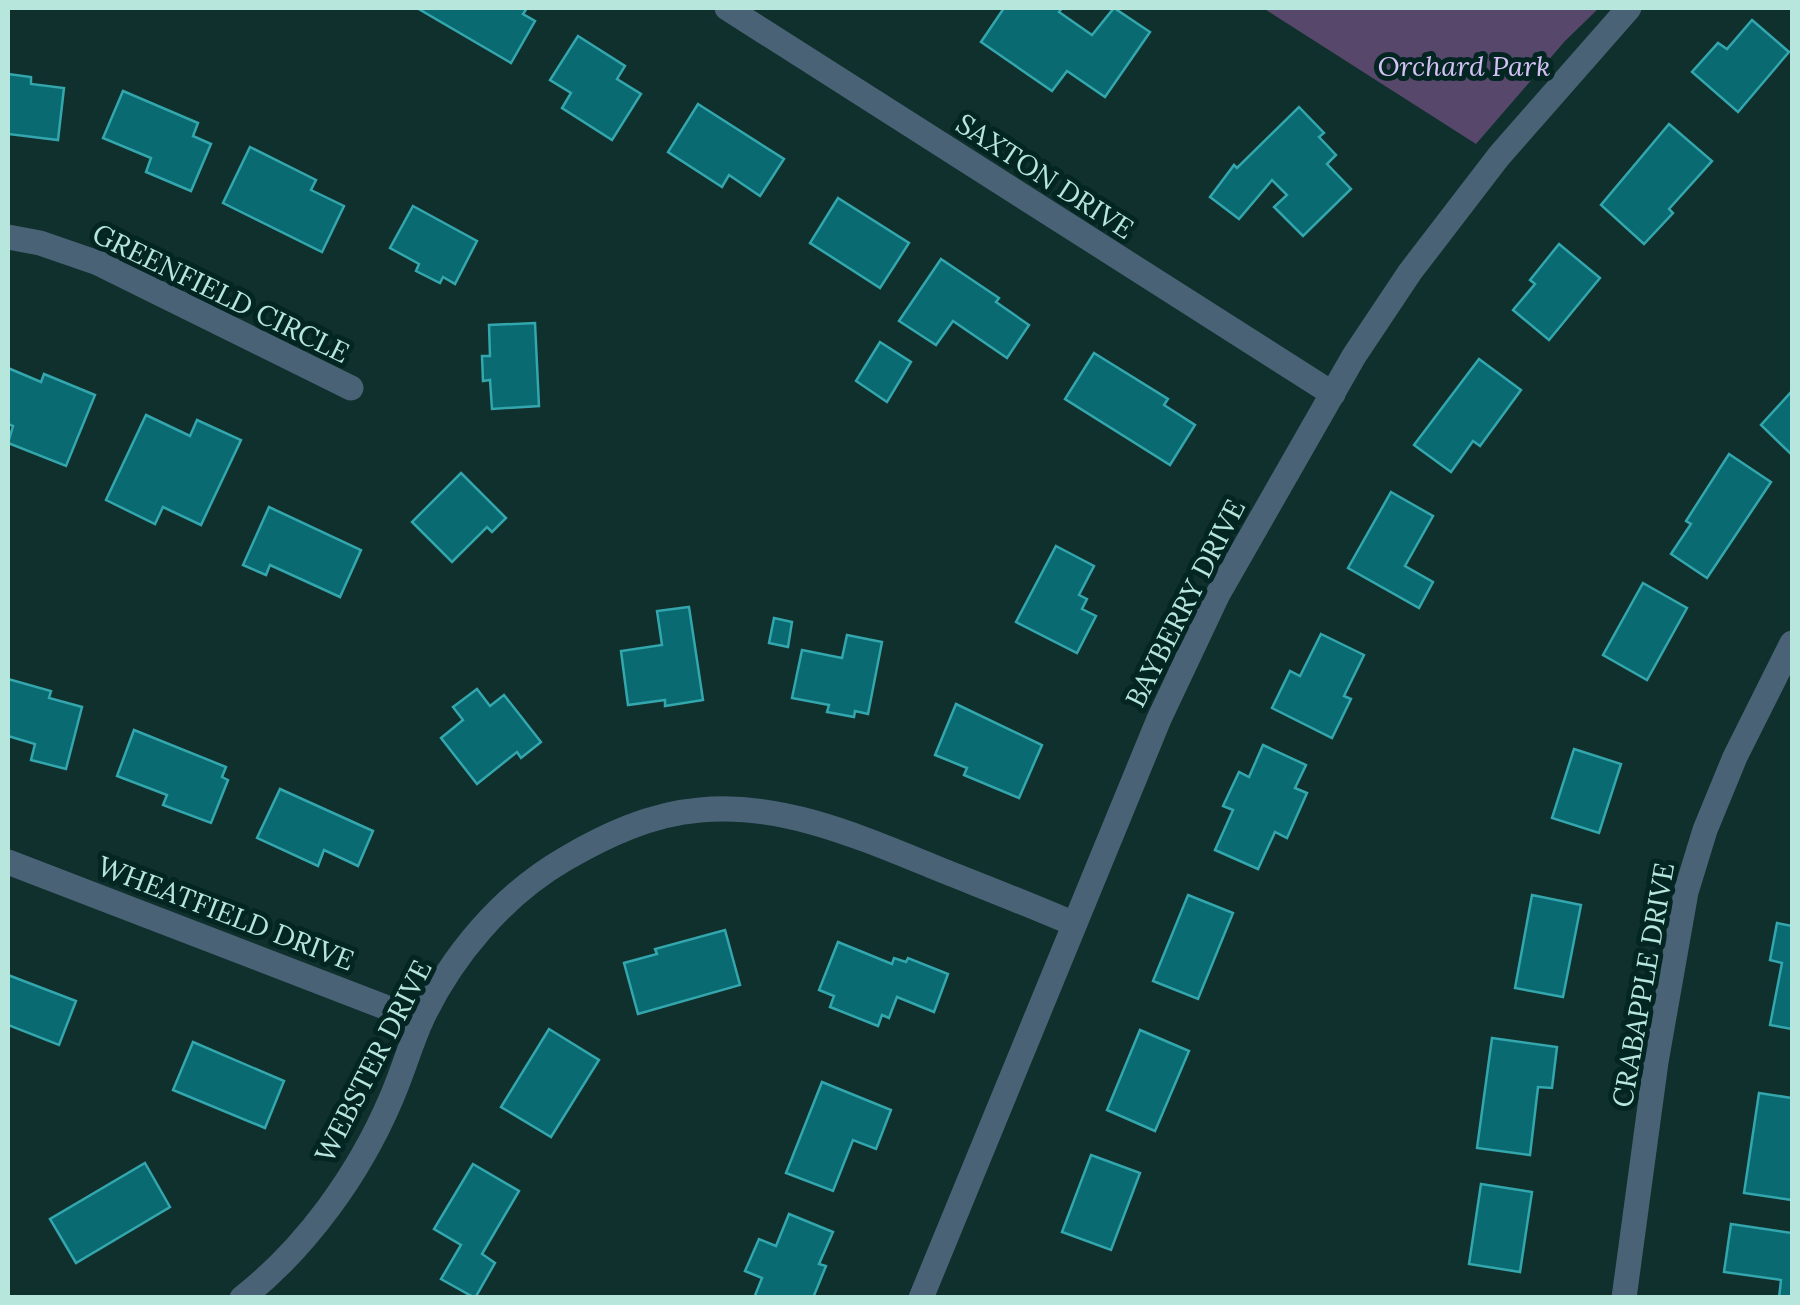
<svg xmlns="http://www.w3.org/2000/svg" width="1800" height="1305" viewBox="0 0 1800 1305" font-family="Lora,serif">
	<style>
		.green { fill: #56476b }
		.building { fill: #096a71; stroke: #33a6ae; stroke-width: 2.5 }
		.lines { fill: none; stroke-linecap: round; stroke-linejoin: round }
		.minor { stroke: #496276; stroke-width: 25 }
		.labels { text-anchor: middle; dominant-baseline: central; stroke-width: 10; stroke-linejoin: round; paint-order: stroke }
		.park-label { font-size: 28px; font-style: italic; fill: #d6c1f7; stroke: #042622 }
		.street-label { font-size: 28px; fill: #b7e6dd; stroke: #042622 }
	</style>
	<rect width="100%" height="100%" fill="#0f302c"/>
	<path class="green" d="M1263,8H1599L1565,41L1476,144Z"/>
	<g class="building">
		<path d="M417,8H527L523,14L535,21L511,63Z"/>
		<path d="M1004,8H1062L1059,12L1092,35L1114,8L1150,32L1105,97L1067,71L1052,91L981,42Z"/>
		<path d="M1752,20L1789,52L1738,112L1692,72L1718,43L1727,49Z"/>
		<path d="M578,36L625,66L617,79L641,94L612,140L562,108L571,93L550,80Z"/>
		<path d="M8,74L31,77V84L64,88L58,140L8,134Z"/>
		<path d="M123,91L198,123L193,136L211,144L191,191L146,172L151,158L103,138Z"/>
		<path d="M698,104L784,159L760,196L729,175L722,187L668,152Z"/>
		<path d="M1299,107L1324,133L1319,137L1336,155L1327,164L1351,189L1303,236L1274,207L1287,195L1272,180L1239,219L1210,197L1234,165L1237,168Z"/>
		<path d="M1669,124L1712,161L1669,209L1673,213L1644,244L1601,205Z"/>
		<path d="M250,147L316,180L311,190L344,206L322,252L223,203Z"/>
		<path d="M838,198L909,243L880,288L810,243Z"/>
		<path d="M413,206L477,241L455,284L443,277L440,283L416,271L419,264L390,248Z"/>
		<path d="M1559,244L1600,278L1549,340L1513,310L1535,284L1530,280Z"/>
		<path d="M941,259L999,298L996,302L1029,325L1007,358L953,321L936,345L899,321Z"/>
		<path d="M535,323L539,406L492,409L490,380L483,381L482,356H490L489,325Z"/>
		<path d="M880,342L911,362L887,402L856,381Z"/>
		<path d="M1094,353L1168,399L1164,405L1195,425L1170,465L1065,399Z"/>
		<path d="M1479,359L1521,390L1480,446L1473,441L1451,472L1414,445Z"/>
		<path d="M8,368L41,382L44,374L95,395L66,466L8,443L13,426L8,424Z"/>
		<path d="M1792,391V455L1761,425Z"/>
		<path d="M146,415L190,436L197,420L241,440L201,525L163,507L155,524L106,500Z"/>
		<path d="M1729,454L1771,482L1707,578L1671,554L1691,524L1686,521Z"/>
		<path d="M461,473L506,518L492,532L487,527L452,562L412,522Z"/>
		<path d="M1391,492L1433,516L1405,566L1433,582L1419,608L1348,568Z"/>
		<path d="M269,507L361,550L340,597L270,565L266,575L243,565Z"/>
		<path d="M1056,546L1094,566L1079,595L1087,599L1082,609L1096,616L1077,653L1016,622Z"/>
		<path d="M1643,583L1687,608L1647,680L1603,655Z"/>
		<path d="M689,607L703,700L665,706V700L628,705L621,651L662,645L657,611Z"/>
		<path d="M774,618L792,622L788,647L769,643Z"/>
		<path d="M1321,634L1364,655L1344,696L1351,699L1332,738L1272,708L1290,671L1300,676Z"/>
		<path d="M847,635L882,642L868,714L855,711L854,717L827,712L829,705L792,698L802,650L842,658Z"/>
		<path d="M8,679L51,691L49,698L82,707L66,769L31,760L35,744L8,736Z"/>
		<path d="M477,689L490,706L504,695L541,742L521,758L517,752L477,784L441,738L463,720L453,707Z"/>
		<path d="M956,704L1042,745L1019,798L964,775L967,768L935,755Z"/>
		<path d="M134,730L226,767L222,777L228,780L211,823L163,805L167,795L117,776Z"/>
		<path d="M1263,745L1306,765L1295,788L1307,793L1287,838L1275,832L1258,869L1215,850L1233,810L1223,806L1239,772L1249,777Z"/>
		<path d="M1574,749L1621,764L1599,833L1552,818Z"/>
		<path d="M280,789L373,831L358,866L324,850L318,866L257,838Z"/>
		<path d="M1188,895L1233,913L1198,999L1153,981Z"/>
		<path d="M1532,895L1581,905L1563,997L1515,988Z"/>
		<path d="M1777,923L1792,926V1029L1770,1025L1782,963L1770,960Z"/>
		<path d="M725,930L740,985L638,1014L624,963L657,954L655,949Z"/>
		<path d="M838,942L892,964L894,958L906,962L908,958L948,974L934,1012L897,997L889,1018L882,1015L878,1026L830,1007L834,996L819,990Z"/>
		<path d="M8,975L76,1001L59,1045L8,1025Z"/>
		<path d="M549,1029L599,1060L551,1137L501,1107Z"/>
		<path d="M1140,1030L1189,1051L1155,1131L1107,1110Z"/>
		<path d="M1492,1038L1557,1047L1552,1088L1538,1087L1530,1155L1477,1148Z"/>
		<path d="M193,1042L284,1081L265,1128L173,1090Z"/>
		<path d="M822,1082L891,1110L876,1149L853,1140L833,1191L786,1173Z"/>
		<path d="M1759,1093L1792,1098V1200L1744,1193Z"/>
		<path d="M1091,1155L1140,1173L1111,1250L1062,1232Z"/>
		<path d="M145,1163L170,1207L76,1263L50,1219Z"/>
		<path d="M473,1164L519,1191L482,1254L495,1263L475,1298L441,1279L461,1245L434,1229Z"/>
		<path d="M1481,1184L1532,1192L1520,1272L1469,1264Z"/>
		<path d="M789,1214L833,1232L819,1264L826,1266L813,1298H754L762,1278L745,1271L759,1239L776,1246Z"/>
		<path d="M1731,1224L1792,1233V1298H1779L1781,1280L1724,1272Z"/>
	</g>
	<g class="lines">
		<g class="minor">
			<path d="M727,8L1333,394"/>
			<path d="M8,237L40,243L98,263L351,388"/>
			<path d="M8,862L421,1021"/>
			<path d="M242,1298C306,1248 359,1174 391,1099C402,1074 410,1046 421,1021C451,956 503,895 565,859C606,835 651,814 700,810C781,802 860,837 934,867C981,886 1028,904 1074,924"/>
			<path d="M921,1298L1159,719L1218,594L1354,356L1410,272L1499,156L1629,8"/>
			<path d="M1624,1298L1656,1062L1686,892L1705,830L1735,757L1792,643"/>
		</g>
	</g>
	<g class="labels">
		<g class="park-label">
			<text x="1464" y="66">Orchard Park</text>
		</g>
		<g class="street-label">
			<text transform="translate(1045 176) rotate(33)">SAXTON DRIVE</text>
			<text transform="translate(221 293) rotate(26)">GREENFIELD CIRCLE</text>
			<text transform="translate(1185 603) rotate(-63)">BAYBERRY DRIVE</text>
			<text transform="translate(226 913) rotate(21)">WHEATFIELD DRIVE</text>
			<text transform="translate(1643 985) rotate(-80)">CRABAPPLE DRIVE</text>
			<text transform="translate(373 1061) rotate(-63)">WEBSTER DRIVE</text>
		</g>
	</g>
	<rect width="1800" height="1305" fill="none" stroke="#b7e6dd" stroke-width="20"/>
</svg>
